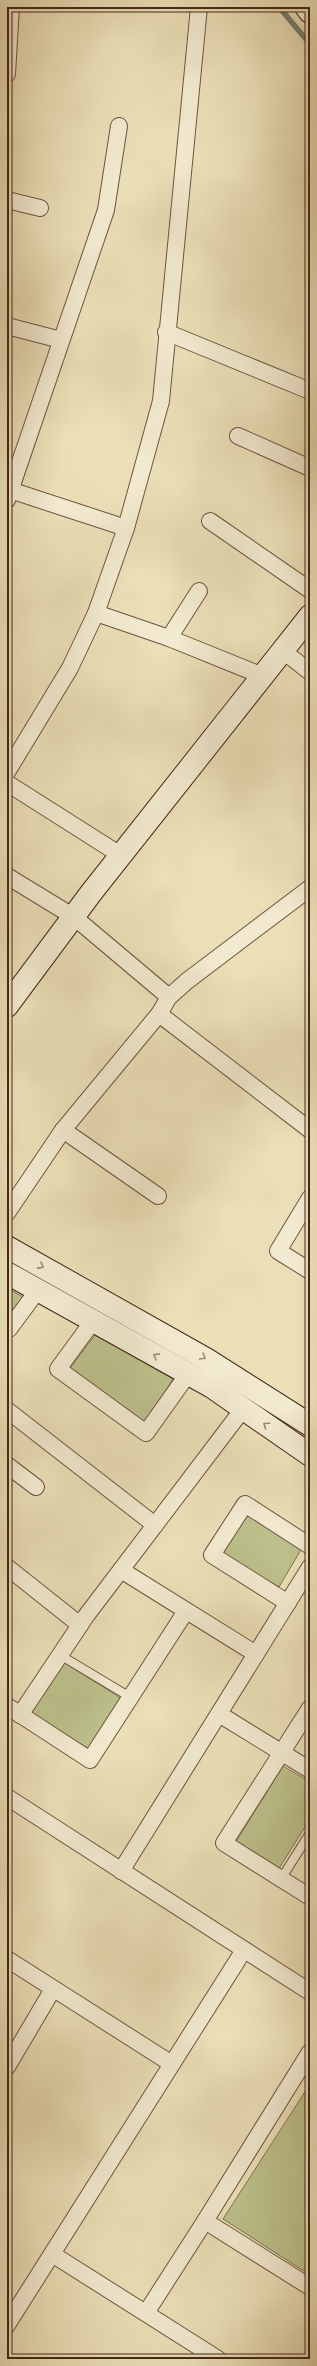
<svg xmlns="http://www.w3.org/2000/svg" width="317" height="2366" viewBox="0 0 317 2366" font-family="'IM FELL Great Primer',serif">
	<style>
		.green { fill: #bcc08b; stroke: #817352 }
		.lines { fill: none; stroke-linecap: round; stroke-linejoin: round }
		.stream { stroke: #778172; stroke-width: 5.5 }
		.lane-casing { stroke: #6f5440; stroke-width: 10 }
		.street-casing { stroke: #6f5440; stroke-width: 18 }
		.secondary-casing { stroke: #462618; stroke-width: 24 }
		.lane { stroke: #f2ead0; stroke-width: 8 }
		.street { stroke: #f2ead0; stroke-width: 16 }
		.secondary { stroke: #f2ead0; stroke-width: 22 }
		.oneway { stroke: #9c8874 }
	</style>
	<rect width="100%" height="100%" fill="#ebdfb7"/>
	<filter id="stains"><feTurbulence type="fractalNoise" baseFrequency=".005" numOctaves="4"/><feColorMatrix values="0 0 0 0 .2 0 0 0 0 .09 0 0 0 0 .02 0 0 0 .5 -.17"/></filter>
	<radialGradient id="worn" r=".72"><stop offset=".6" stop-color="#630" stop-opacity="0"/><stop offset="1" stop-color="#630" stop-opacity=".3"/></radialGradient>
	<g class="green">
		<path d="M7,1288L23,1297L7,1317Z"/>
		<path d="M95,1335L173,1379L145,1423L70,1368Z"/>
		<path d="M246,1514L302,1548L279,1587L223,1554Z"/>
		<path d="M63,1662L121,1698L89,1749L31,1713Z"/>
		<path d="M283,1766L310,1782V1819L278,1870L235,1843Z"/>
		<path d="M310,2084V2275L223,2219Z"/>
	</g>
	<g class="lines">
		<path class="stream" d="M279,7L310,44"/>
		<defs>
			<g id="lane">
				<path d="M60,1655L130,1697"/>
				<path d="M281,1879L310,1833"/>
			</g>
			<g id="street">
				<path d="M7,74L11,7"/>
				<path d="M7,200L40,208"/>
				<path d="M7,326L61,340"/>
				<path d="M166,332L310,391"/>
				<path d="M238,436L310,468"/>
				<path d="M10,490L126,528"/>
				<path d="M7,500L106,210L119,126"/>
				<path d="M210,521L310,590"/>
				<path d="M96,613L169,638L263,676"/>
				<path d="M169,638L199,591"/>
				<path d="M283,651L310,672"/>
				<path d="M7,772L70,668L96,613L126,528L161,401L199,7"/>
				<path d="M7,783L122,856"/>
				<path d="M7,876L74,917L169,997"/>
				<path d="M159,1014L310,1130"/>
				<path d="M63,1130L158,1196"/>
				<path d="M310,1198L278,1251L310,1271"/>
				<path d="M7,1213L63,1130L159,1014L169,997L187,981L310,888"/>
				<path d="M93,1321L58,1369L146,1433L188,1374"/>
				<path d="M7,1328L9,1329L38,1290"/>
				<path d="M7,1410L155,1525"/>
				<path d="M7,1465L36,1487"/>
				<path d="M7,1567L80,1625"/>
				<path d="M121,1570L256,1654"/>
				<path d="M288,1603L212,1555L245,1504L310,1546"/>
				<path d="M7,1706L90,1760L186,1611"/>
				<path d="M310,1708L224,1843L310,1897"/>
				<path d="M219,1714L310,1770"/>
				<path d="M20,1715L86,1616L243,1409"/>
				<path d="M7,1797L310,1992"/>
				<path d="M121,1871L310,1567"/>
				<path d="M7,1959L172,2064"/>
				<path d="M7,2067L53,1989"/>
				<path d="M205,2221L310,2287"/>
				<path d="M52,2254L218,2359"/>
				<path d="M146,2313L205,2221L310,2052"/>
				<path d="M7,2325L244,1950"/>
			</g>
			<g id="secondary">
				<path d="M306,7L310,12"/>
				<path d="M7,1006L91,893L310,616"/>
				<path d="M7,1247L206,1359L310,1425"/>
				<path d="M7,1273L212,1387L310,1455"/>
			</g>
		</defs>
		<use href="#lane" class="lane-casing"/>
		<use href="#street" class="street-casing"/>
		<use href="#secondary" class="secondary-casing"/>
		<use href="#lane" class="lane"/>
		<use href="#street" class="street"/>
		<use href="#secondary" class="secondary"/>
	</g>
	<defs><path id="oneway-chevron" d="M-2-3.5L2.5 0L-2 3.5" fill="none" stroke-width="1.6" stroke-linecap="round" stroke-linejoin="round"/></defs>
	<g class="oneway">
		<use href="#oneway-chevron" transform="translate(41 1266) rotate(29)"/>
		<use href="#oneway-chevron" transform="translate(156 1356) rotate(-151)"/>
		<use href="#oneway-chevron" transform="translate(203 1357) rotate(30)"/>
		<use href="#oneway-chevron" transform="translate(266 1425) rotate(-145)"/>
	</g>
	<rect width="317" height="2366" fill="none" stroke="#ebdfb7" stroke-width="24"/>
	<rect x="8" y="8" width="301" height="2350" fill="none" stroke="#462618" stroke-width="2"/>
	<rect x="12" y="12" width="293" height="2342" fill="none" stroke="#462618"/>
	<rect width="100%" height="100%" filter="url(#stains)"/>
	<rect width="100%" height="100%" fill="url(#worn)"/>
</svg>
